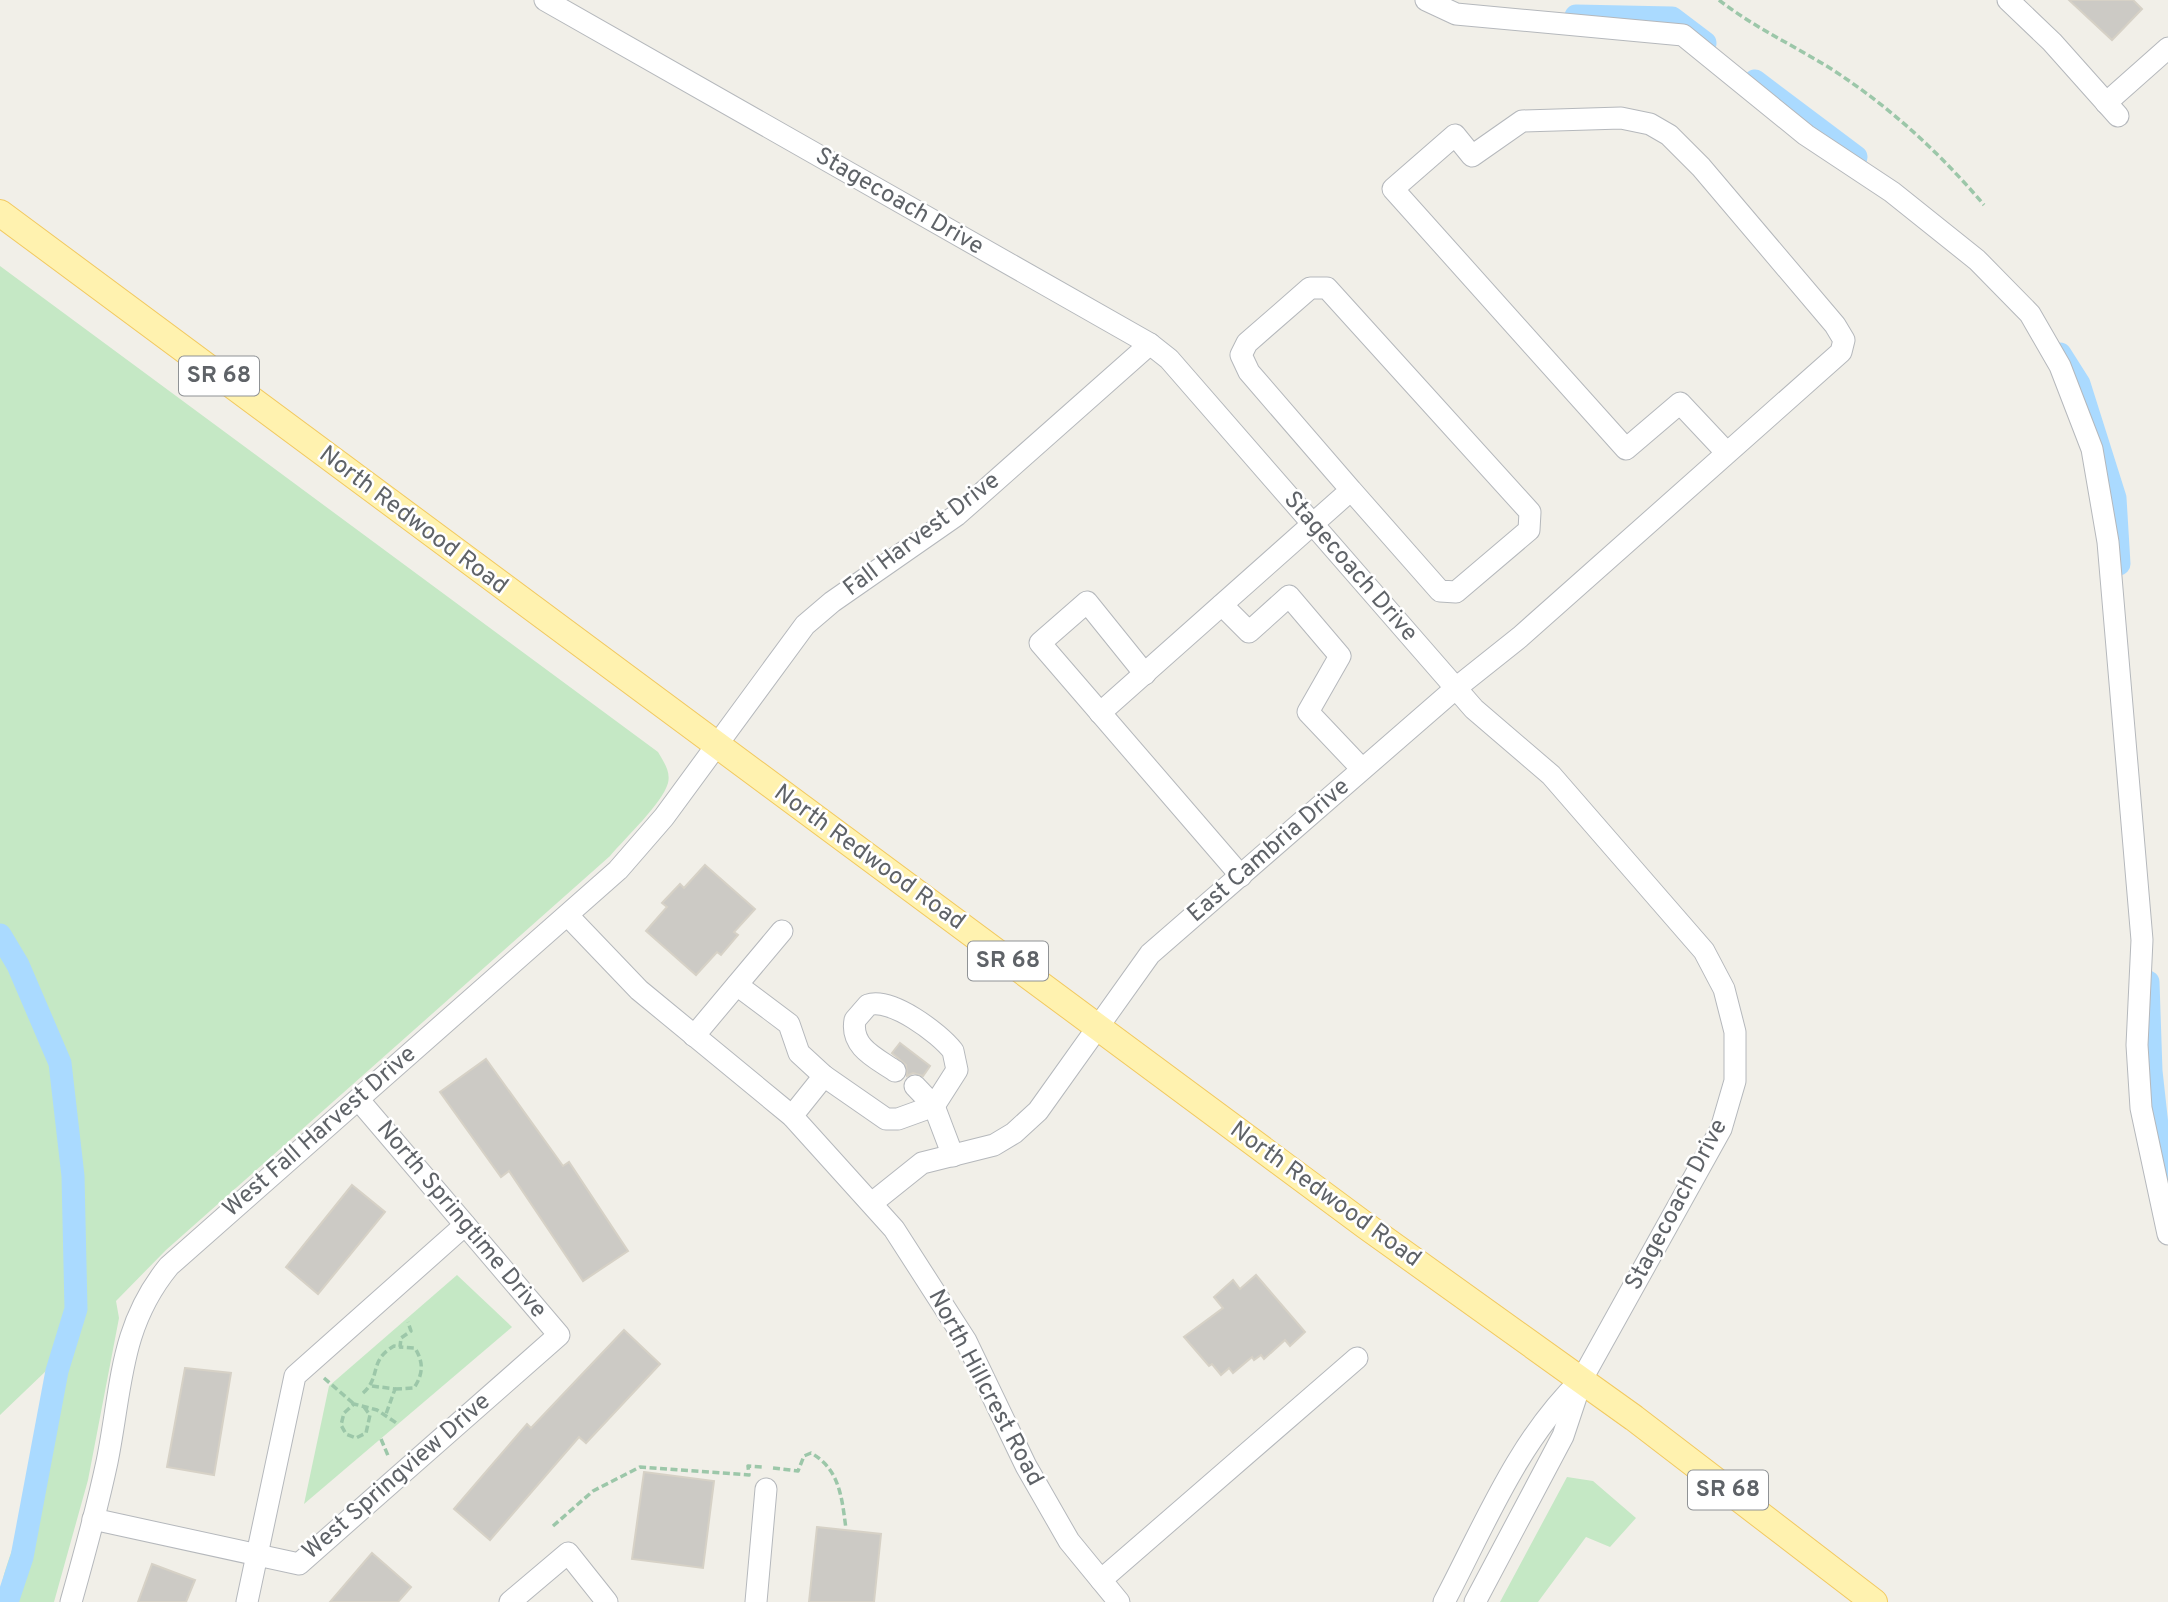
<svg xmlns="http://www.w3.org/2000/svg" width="2168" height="1602" viewBox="0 0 2168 1602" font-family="Overpass,sans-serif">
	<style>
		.green { fill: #c5e8c5 }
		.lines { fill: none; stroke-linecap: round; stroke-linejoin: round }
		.canal { stroke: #aadaff; stroke-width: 23 }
		.building { fill: #cccac5; stroke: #d6d1c6; stroke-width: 2 }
		.minor-casing { stroke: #b5b8bc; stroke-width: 23 }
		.major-casing { stroke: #f2c960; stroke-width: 28 }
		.path { stroke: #9cc7a9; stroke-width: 3.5; stroke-dasharray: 7 3.5; stroke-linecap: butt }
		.minor { stroke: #fff; stroke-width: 21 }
		.major { stroke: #fff2af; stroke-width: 26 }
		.labels { text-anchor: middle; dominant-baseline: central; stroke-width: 5; stroke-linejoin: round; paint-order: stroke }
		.shield { fill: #fff; stroke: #8f9295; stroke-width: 2 }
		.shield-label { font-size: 23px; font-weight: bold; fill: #5f6368 }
		.street-label { font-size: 24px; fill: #5f6368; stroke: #fff }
	</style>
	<rect width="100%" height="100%" fill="#f1efe8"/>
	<g class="green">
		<path d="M0,266L658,752C663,761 671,771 668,783C662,804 625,838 610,856L166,1250L116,1301L119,1318L88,1480L54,1602H0C0,1575 14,1550 20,1524C33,1474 41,1421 47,1370L0,1415Z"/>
		<path d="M457,1275L512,1327L304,1504L329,1386Z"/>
		<path d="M1567,1477L1593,1481L1636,1518L1610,1547L1586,1537L1538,1602H1500Z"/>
	</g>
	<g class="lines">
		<g class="canal">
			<path d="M1576,16L1672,18L1705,43"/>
			<path d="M1755,81L1856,157"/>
			<path d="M2060,354L2079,384L2115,498L2119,564"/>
			<path d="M0,935L18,965L60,1063L73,1176L76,1309L57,1371L22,1557L7,1602"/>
			<path d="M2148,982L2151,1071L2162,1171"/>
		</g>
	</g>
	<g class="building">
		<path d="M2069,0H2133L2142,9L2112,40Z"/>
		<path d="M705,865L755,909L734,932L738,935L721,955L717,952L696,975L646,931L667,907L662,903L680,884L684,888Z"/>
		<path d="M900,1043L930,1066L923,1076L913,1073L907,1076L906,1065L892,1053Z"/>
		<path d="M486,1059L563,1166L569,1162L628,1251L583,1281L509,1171L501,1177L440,1092Z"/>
		<path d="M352,1185L385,1212L318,1294L286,1267Z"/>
		<path d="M1256,1275L1305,1332L1290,1346L1285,1340L1264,1359L1261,1355L1254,1360L1252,1357L1233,1373L1229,1368L1221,1375L1212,1364L1209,1366L1184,1337L1223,1308L1214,1297L1233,1280L1240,1289Z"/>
		<path d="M624,1330L660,1364L586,1443L579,1437L490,1540L454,1509L527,1424L531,1428Z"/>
		<path d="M185,1368L231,1373L214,1475L167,1467Z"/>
		<path d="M644,1472L714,1481L703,1568L632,1559Z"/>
		<path d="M817,1527L881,1534L874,1602H809Z"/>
		<path d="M372,1553L411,1587L398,1602H330Z"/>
		<path d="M152,1564L195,1580L186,1602H138Z"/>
	</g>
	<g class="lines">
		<defs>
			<g id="minor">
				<path d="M545,0L1150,344L1169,359L1474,709L1551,775L1704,951L1724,989L1735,1032V1081L1721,1129L1582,1379L1563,1436L1475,1602"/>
				<path d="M1426,0L1456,14L1683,35L1806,135L1892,192L1977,260L2030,314L2060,366L2092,449L2108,542L2142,940L2137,1045L2141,1108L2168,1234"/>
				<path d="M2008,0L2052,42L2118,116"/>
				<path d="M2106,103L2168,48"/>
				<path d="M1222,605L1249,632L1289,596L1340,656L1308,712L1362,769"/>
				<path d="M1145,674L1087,602L1040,643L1241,876"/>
				<path d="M1100,713L1351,490L1249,372L1241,355L1247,343L1310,288H1327L1530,512L1529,530L1456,592L1440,591L1351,490"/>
				<path d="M572,920L639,990L792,1116L894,1229L966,1341L1026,1466L1069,1541L1119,1602"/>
				<path d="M737,985L789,1024L799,1053L824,1076L792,1116"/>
				<path d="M694,1036L782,931"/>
				<path d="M895,1071C876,1058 850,1047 855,1020L868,1005C891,997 939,1033 953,1051L957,1070L934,1106L915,1086"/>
				<path d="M824,1076L886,1119H898L934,1106L953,1156"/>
				<path d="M872,1203L922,1163L994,1145L1014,1133L1038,1111L1150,954L1456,688L1520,637L1841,352L1844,340L1835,325L1701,167L1669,135L1650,124L1621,118L1522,121L1472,156L1455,135L1393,189L1626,449L1680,403L1727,453"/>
				<path d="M93,1519L299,1564L559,1335L363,1105"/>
				<path d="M1101,1580L1357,1358"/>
				<path d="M71,1602C84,1556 97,1509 107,1462C122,1388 119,1327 169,1266L618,870L664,817L805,625L832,602L957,515L1150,344"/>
				<path d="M247,1602L295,1376L465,1225"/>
				<path d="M510,1602L568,1553L607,1602"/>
				<path d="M756,1602L766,1489"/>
				<path d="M1444,1602C1484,1526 1518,1441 1580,1381"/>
			</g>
			<path id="major" d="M0,213L1366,1226L1634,1418L1874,1602"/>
		</defs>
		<use href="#minor" class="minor-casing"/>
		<use href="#major" class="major-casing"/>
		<g class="path">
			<path d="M1719,0C1755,28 1795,46 1833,70C1891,108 1940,153 1984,205"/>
			<path d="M324,1378L354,1404"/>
			<path d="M372,1386L395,1389L386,1414"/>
			<path d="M395,1389L414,1388C423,1374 424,1363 415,1348L400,1347"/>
			<path d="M363,1393C382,1376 368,1361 394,1346L400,1347L401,1338L411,1331L408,1322"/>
			<path d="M364,1407L370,1415L366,1433L356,1438L346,1434L341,1425L344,1413L354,1404L377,1410L398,1424"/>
			<path d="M381,1439L389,1458"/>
			<path d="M773,1468L798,1471L804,1456L811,1453C840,1469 842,1499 846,1529"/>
			<path d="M553,1526L593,1491L640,1467L749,1475L748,1466L762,1467"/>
		</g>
		<use href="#minor" class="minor"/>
		<use href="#major" class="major"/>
	</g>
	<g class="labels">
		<g class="shield">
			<rect x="179" y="356.5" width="80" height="39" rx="5"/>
			<rect x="968" y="941.5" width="80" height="39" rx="5"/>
			<rect x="1688" y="1470.5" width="80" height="39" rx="5"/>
		</g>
		<g class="shield-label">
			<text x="219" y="376">SR 68</text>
			<text x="1008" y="961">SR 68</text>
			<text x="1728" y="1490">SR 68</text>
		</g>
		<g class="street-label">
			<text transform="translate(899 202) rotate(30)">Stagecoach Drive</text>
			<text transform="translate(413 521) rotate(37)">North Redwood Road</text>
			<text transform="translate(922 535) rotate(-37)">Fall Harvest Drive</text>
			<text transform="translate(1350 567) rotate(49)">Stagecoach Drive</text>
			<text transform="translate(1269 851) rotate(-41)">East Cambria Drive</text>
			<text transform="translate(869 858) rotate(36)">North Redwood Road</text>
			<text transform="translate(320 1132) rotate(-41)">West Fall Harvest Drive</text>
			<text transform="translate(1325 1195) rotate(36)">North Redwood Road</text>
			<text transform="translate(1677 1205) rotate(-62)">Stagecoach Drive</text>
			<text transform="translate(461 1220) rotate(50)">North Springtime Drive</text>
			<text transform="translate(985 1388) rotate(62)">North Hillcrest Road</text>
			<text transform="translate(397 1477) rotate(-41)">West Springview Drive</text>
		</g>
	</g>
</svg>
